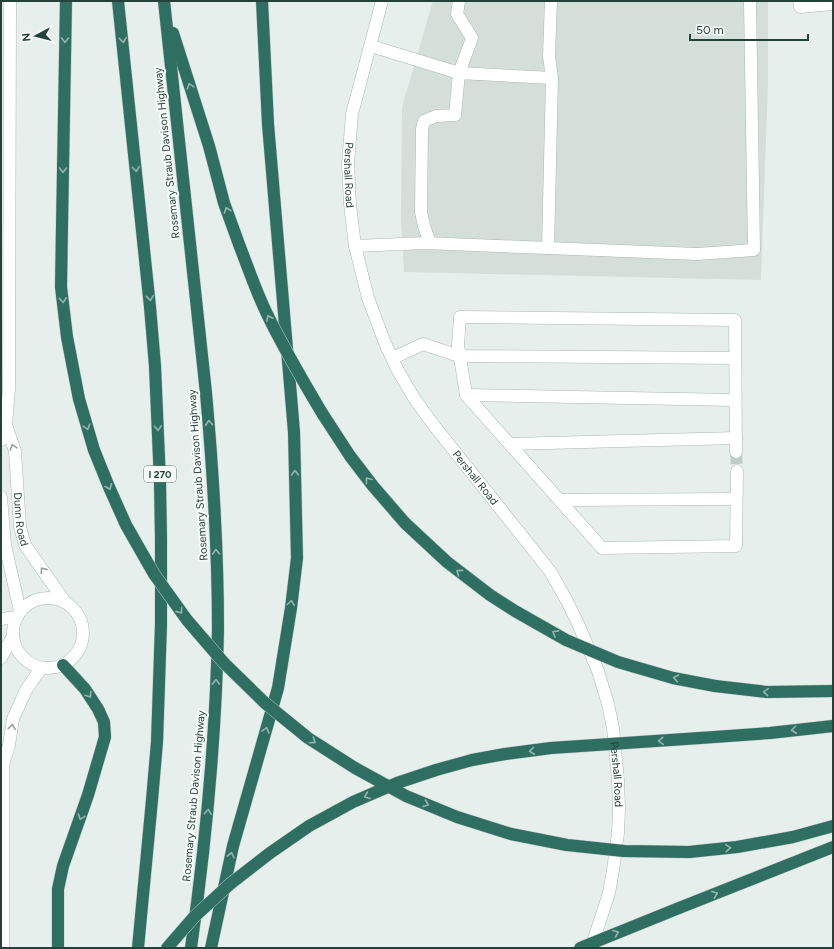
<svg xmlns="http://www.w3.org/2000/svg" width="834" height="949" viewBox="0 0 834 949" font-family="Figtree,sans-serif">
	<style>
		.built { fill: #d4dfda }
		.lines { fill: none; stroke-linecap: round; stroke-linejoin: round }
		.minor-tunnel { stroke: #bfccc8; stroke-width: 12; stroke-dasharray: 12 6; stroke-linecap: butt }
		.minor-casing { stroke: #a8b8b2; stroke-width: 13 }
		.highway-casing { stroke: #c2cac8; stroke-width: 13 }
		.minor { stroke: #fff; stroke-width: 12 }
		.highway { stroke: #2f6f62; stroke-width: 12 }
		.highway-bridge-casing { stroke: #c2cac8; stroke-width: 13; stroke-linecap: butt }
		.highway-bridge { stroke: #2f6f62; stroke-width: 12 }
		.oneway { stroke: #93b5ae }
		.oneway2 { stroke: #92a09c }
		.labels { text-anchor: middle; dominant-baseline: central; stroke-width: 4; stroke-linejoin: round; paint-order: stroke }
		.shield { fill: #f7fbf9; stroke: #637a73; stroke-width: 1 }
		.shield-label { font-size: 10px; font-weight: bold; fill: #24423a }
		.street-label { font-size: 11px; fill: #24423a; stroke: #f7fbf9 }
	</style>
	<rect width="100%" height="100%" fill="#e6efeb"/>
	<path class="built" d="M433,1H768V83L761,280L404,272L401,219L402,107Z"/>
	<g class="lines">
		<path class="minor-tunnel" d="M736,452L737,471"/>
		<defs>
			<g id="minor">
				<path id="s1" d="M382,1L352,114L348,164L350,204L355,246L368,298L385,343L397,369L414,398L432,423L550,571L567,601L579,626L598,671L608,704L613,728L618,780L619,809L618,833L613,870L609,893L591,948"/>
				<path d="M551,1L549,56L552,78"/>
				<path d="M800,1V7L833,4"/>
				<path d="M371,46L459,73L472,38L457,14L459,1"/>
				<path d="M355,246L425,243L548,248L552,78L459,73L455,115L436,116L424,121L422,129L421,212L424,226L430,243"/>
				<path d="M548,248L697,254L754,250L750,1"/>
				<path d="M393,358L423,344L459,356L735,358"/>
				<path d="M466,395L735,400"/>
				<path id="s2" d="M6,425L15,451L20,527L25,545L65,602"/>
				<path d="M1,440L6,425L9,389L10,1"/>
				<path d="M510,444L736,438"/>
				<path d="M736,452L735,320L460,317L458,345L466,395L602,548L736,546L737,471"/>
				<path d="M1,497L5,545L20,611"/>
				<path d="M560,500L736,499"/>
				<circle cx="48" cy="633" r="35"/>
				<path d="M1,619L17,617"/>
				<path d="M1,658L13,636"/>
				<path d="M3,948V765L9,745L13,719L26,690L41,668"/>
			</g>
			<g id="highway">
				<path d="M66,1L62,226L61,287L67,337L79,399L94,450"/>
				<path d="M118,1L150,307L155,366L160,482L161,539V624L157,742L152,800L138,948"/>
				<path d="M164,1L206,393C213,471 218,550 218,629C216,736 206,842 191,948"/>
				<path d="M173,33L209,146L224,203L240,247"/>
				<path d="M322,413L350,456L373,486L405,523L447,562L490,595"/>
				<path d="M715,686L767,692L833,691"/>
				<path d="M700,738L770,733L833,726"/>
				<path d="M689,852L737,847L793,837L833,826"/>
				<path d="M679,908L833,847"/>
				<path d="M58,948V889L63,866L88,795L105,737L104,722L98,709L85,689L63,665"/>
				<path d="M211,948L233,846L278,688L291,608L297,558L294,432L268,124L262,1"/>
			</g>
		</defs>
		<use href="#minor" class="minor-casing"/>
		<use href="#highway" class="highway-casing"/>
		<use href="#minor" class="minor"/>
		<use href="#highway" class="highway"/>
		<defs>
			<g id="highway-bridge">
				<path d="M240,247C249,270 257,294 268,316C284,349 303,381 322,413"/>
				<path d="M94,450L109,487L126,525L154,574L187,620L224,663L265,703L308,738L355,768L406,796L457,817L511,834L567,845L624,851L689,852"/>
				<path d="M490,595L515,611L566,640L618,662L673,678L715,686"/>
				<path d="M167,948L194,917L230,884L270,853L309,826L353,802L397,783L436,770L472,760L505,754L551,748L700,738"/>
				<path d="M580,948L679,908"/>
			</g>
		</defs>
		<use href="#highway-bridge" class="highway-bridge-casing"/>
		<use href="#highway-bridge" class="highway-bridge"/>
	</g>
	<defs><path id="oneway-chevron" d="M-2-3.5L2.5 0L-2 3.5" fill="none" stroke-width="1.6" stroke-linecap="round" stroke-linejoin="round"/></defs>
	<g class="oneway">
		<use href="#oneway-chevron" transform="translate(65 40) rotate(91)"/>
		<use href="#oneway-chevron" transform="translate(123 40) rotate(84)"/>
		<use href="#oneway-chevron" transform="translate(190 86) rotate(-108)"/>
		<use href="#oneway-chevron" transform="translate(136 169) rotate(84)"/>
		<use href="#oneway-chevron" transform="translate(63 170) rotate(91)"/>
		<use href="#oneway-chevron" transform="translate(227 210) rotate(-109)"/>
		<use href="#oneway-chevron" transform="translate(150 298) rotate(85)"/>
		<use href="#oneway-chevron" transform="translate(63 300) rotate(84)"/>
		<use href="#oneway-chevron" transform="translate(269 318) rotate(-116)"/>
		<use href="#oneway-chevron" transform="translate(209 423) rotate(-95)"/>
		<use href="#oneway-chevron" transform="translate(87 427) rotate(73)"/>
		<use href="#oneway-chevron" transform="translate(158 428) rotate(87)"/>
		<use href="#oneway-chevron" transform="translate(295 473) rotate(-91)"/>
		<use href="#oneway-chevron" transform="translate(368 480) rotate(-127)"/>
		<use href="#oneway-chevron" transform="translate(109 487) rotate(67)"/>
		<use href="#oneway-chevron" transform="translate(216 552) rotate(-92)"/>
		<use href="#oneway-chevron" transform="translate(459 572) rotate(-143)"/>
		<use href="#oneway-chevron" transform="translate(291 603) rotate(-83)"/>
		<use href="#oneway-chevron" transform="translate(180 611) rotate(55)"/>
		<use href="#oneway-chevron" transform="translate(555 633) rotate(-151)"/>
		<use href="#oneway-chevron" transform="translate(676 678) rotate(-168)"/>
		<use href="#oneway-chevron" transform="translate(216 682) rotate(-88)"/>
		<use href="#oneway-chevron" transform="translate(766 692) rotate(-176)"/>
		<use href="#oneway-chevron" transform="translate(89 695) rotate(57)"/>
		<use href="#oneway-chevron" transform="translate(266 730) rotate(-74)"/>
		<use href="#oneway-chevron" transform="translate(794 730) rotate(173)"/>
		<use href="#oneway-chevron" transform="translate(313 741) rotate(34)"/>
		<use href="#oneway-chevron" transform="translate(661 741) rotate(176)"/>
		<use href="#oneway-chevron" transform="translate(532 751) rotate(172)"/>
		<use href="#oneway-chevron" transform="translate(367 796) rotate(157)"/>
		<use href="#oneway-chevron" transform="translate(426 804) rotate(22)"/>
		<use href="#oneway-chevron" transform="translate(208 812) rotate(-85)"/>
		<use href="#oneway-chevron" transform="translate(81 817) rotate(109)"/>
		<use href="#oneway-chevron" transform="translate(728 848) rotate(-5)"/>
		<use href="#oneway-chevron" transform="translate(231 855) rotate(-78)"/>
		<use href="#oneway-chevron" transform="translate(715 894) rotate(-21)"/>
		<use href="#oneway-chevron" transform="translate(616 933) rotate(-22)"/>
	</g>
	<g class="oneway2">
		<use href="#oneway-chevron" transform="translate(13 447) rotate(-107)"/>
		<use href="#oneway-chevron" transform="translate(43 570) rotate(-125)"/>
		<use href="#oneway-chevron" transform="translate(12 727) rotate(-83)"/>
	</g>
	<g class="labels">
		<rect class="shield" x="144" y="466" width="32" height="16" rx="3"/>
		<g class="shield-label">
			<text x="160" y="474">I 270</text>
		</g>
		<g class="street-label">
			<text transform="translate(167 153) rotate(-96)">Rosemary Straub Davison Highway</text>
			<text stroke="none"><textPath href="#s1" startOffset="178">Pershall Road</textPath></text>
			<text transform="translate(198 475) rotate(-94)">Rosemary Straub Davison Highway</text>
			<text stroke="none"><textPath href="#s1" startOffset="514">Pershall Road</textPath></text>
			<text stroke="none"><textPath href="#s2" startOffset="96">Dunn Road</textPath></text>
			<text stroke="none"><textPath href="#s1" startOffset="850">Pershall Road</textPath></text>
			<text transform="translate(194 796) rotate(-85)">Rosemary Straub Davison Highway</text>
		</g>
	</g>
	<rect width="834" height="949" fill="none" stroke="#24423a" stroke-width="4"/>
	<g transform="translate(36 36) rotate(263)" stroke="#f7fbf9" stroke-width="3" paint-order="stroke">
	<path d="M0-3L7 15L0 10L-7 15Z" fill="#24423a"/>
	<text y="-6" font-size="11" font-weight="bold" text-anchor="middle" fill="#24423a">N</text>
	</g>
	<path d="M690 34v6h118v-6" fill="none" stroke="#24423a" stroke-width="2"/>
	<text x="696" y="34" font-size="12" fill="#24423a" stroke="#f7fbf9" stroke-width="3" paint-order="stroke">50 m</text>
</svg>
